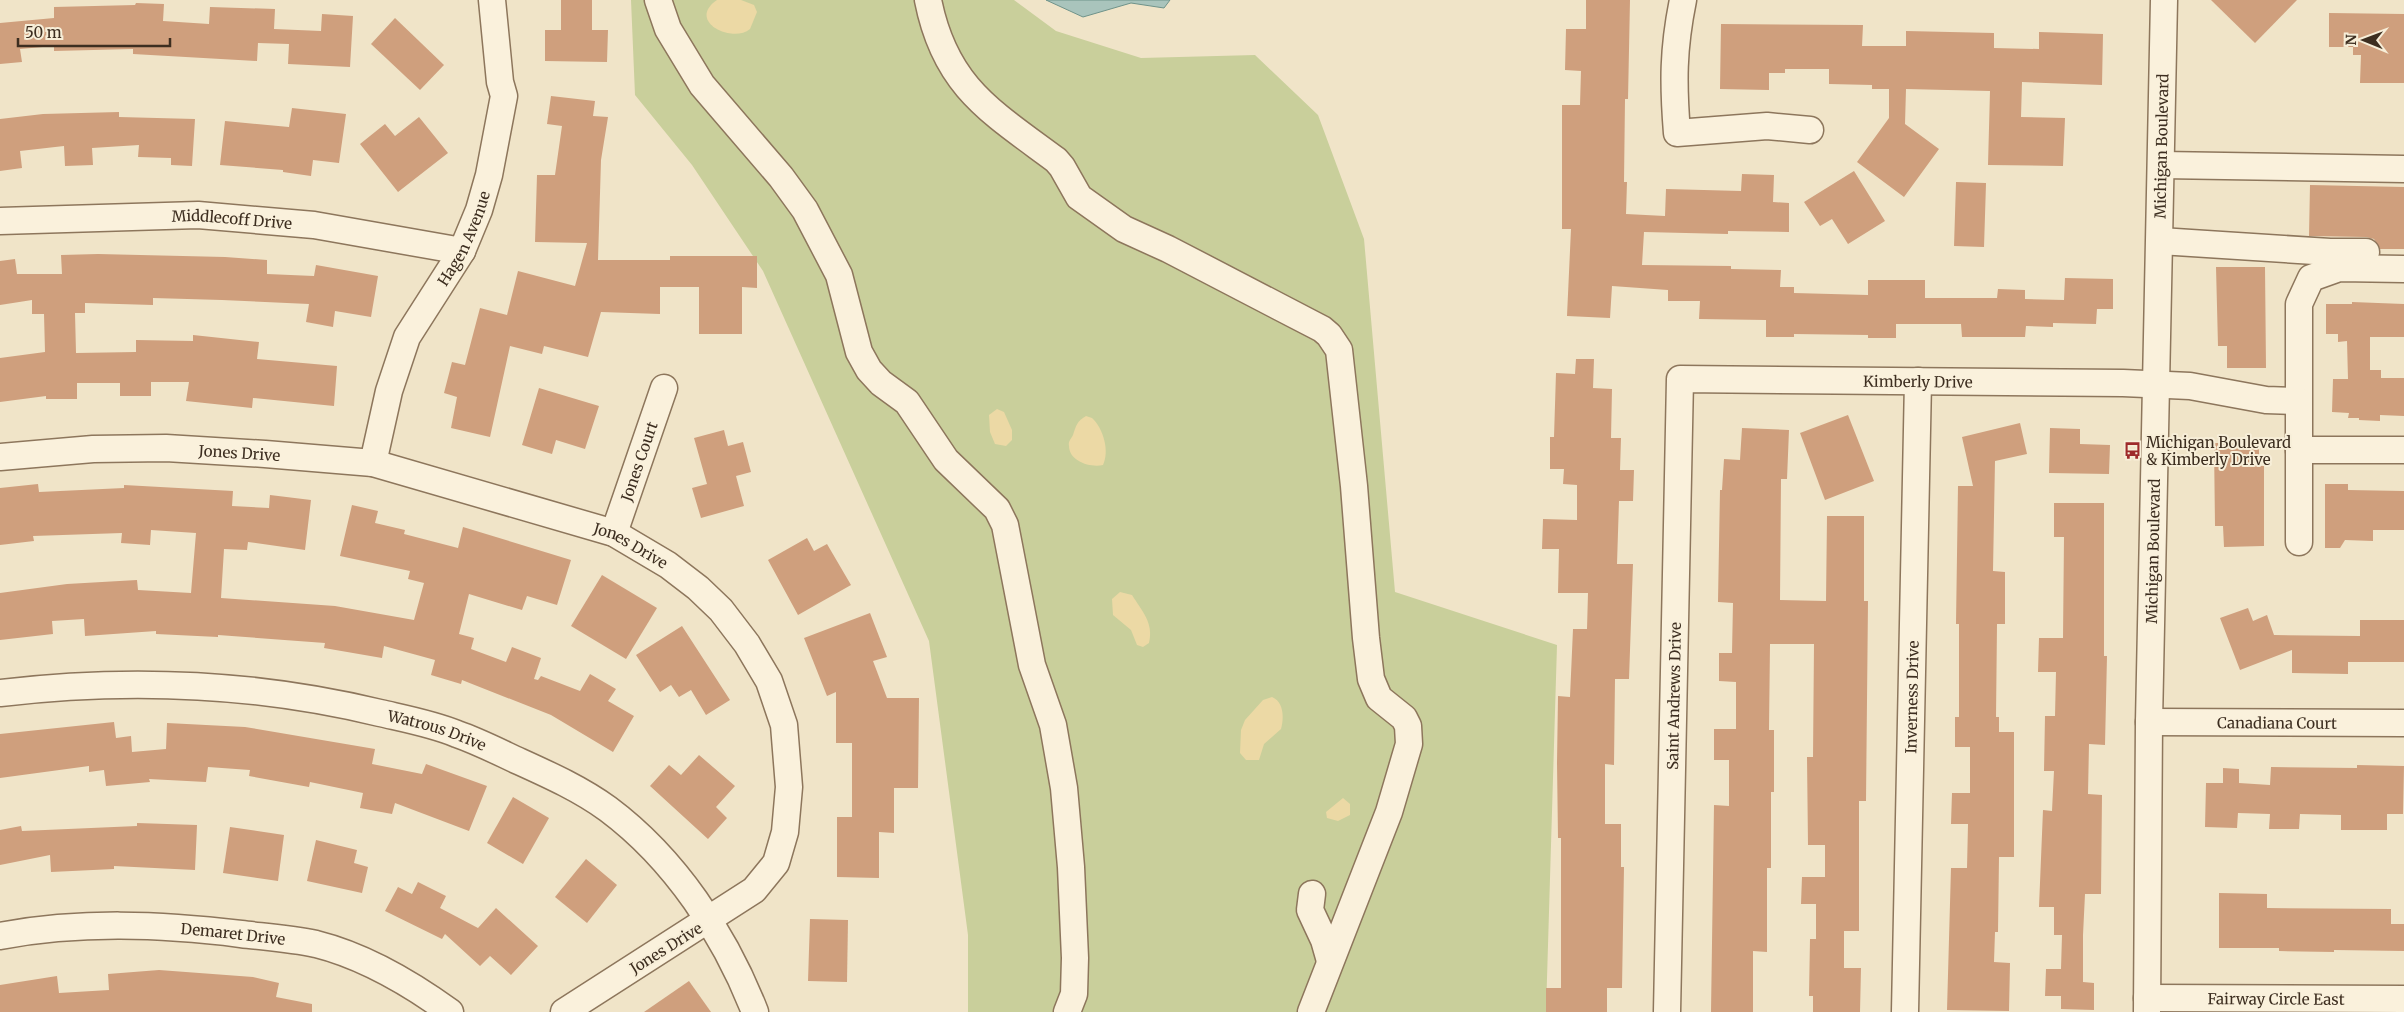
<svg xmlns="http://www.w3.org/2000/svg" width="2404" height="1012" viewBox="0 0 2404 1012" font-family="Merriweather,serif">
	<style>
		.green { fill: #c9cf9b }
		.sand { fill: #ecd9a5 }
		.water { fill: #a9c4bc; stroke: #6f938a }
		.building { fill: #cf9f7d }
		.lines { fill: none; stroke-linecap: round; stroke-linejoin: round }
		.minor-casing { stroke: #8d765c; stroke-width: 29 }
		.minor { stroke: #faf1dc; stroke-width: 26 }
		.labels { text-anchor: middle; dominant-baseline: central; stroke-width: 4; stroke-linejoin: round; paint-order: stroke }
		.street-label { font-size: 15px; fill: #3d2e20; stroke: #f7eed8 }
		.poi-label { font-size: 15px; fill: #3d2e20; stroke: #f7eed8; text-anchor: start }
	</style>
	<rect width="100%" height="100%" fill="#f0e4c8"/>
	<path class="green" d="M631,0H1014L1056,31L1141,58L1255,55L1318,115L1364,239L1395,592L1557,645L1546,1012H968V935L929,641L763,271L692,165L635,95Z"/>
	<g class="sand">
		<path d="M717,0H741L754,5L757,12L750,29C732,44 686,21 717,0Z"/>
		<path d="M997,409L1004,412L1012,430V440L1006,446L995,444L990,432L989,415Z"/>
		<path d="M1086,416L1092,418C1103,428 1110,451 1103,465C1090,468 1069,461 1069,446C1068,441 1071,439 1073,435C1076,426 1077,421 1086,416Z"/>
		<path d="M1120,592L1132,595C1142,611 1154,623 1149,643L1143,647L1137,645L1131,630L1113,615L1112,599Z"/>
		<path d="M1272,697C1284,702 1284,718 1281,729L1264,744L1259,760H1246L1240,753L1241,730L1245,720L1263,700Z"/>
		<path d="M1343,798L1350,804V815L1338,821L1327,818L1326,812Z"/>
	</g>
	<path class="water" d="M1046,0H1170L1164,8L1131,3L1083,17Z"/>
	<g class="building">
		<path d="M561,0H592V30H608L607,62L545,61V30H561Z"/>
		<path d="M1586,0H1630L1628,99H1625L1624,182H1627L1626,214L1665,216L1666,189L1741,191L1742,174L1774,175L1773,202L1789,203V232L1728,231V234L1644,232L1642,265L1731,266V269L1781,270L1780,287H1794V293L1868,295V280H1925V298H1997L1998,289L2025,290V299L2064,300L2065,278L2113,279V309H2097L2096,324L2053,323V327L2026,326L2025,337H1962L1961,324H1896V338H1868V335L1794,334V337H1766V320L1699,319L1700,301H1668V290L1612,286L1610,318L1567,316L1571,229H1562V105H1580L1581,71L1565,70L1566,29H1586Z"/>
		<path d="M2211,0H2297L2255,43Z"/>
		<path d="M136,3L164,4L163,21L209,24L210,7L275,9L274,29L321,31L322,14L353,16L350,67L288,64L289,44L258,43L257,61L133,54V49L54,51V46L20,49L22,62L0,64V23L54,18V7L135,5Z"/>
		<path d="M2329,13L2404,14V83H2360L2361,55H2353V47H2329Z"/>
		<path d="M395,18L444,65L420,90L371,44Z"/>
		<path d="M1721,24L1863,25L1862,46H1906V31L1994,33V48L2039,49V32L2103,34L2102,85L2022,82L2021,117L2065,118L2063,166L1988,165L1990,91L1906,89L1905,124L1939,149L1904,197L1857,162L1889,118V89H1872V85L1829,84V69H1785V73H1769V90L1720,89Z"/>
		<path d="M551,96L595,101L593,116L608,117L601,160L598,260H670V256H757V288L742,287V334H699V287H660V314L601,312L588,357L544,346L542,354L510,346L490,437L451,428L457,397L444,393L452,362L465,365L480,308L507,315L518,271L575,286L587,243L535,242L537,175H555L562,126L547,124Z"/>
		<path d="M292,108L346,114L339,163L313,160L311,176L283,172V170L220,165L225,121L289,127Z"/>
		<path d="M119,112V117L195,119L192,166L171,165V158L138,157L139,145L92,148L93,165L65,166L64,146L20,151L22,168L0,171V119L43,114Z"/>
		<path d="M419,117L448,153L398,192L360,144L385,124L395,136Z"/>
		<path d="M1854,171L1885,221L1848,244L1832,219L1820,226L1804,202Z"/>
		<path d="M1956,182L1986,183L1984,247L1954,246Z"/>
		<path d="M2310,185L2404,187V249H2380L2374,239L2366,237L2309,236Z"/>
		<path d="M98,254L225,257L267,260V274L314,276L316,265L378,276L371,317L335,311L333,327L306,322L309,304L222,300L153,298V305L85,303V313H75L76,353L136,352V340L193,341V335L259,342L257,359L337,366L334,406L253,398L252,408L186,401L189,382H151V396H120V383H77V399H46V396L0,402V358L45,352L44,314H32V300L0,305V261L15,259L17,274H62L61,255Z"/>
		<path d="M2216,267H2265L2266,368H2227V346H2218Z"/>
		<path d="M2352,302L2404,304V337H2370V370H2381V378H2404V416L2380,415V421L2359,420V418H2348L2349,413L2332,412L2333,379H2348L2347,341L2338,342V334H2326V304H2352Z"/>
		<path d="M1576,359H1594L1593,388L1612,389L1611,438H1621L1620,470H1634L1633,501H1619L1617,564H1633L1629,679H1615L1614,765L1605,764V824H1621V867H1624L1622,988H1607V1012H1546V988H1561V838H1558L1557,763L1558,696L1570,697L1573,629H1587L1588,593H1558L1559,549H1542L1543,519L1577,520V485L1563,484L1564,469H1550V437H1554L1556,373L1575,374Z"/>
		<path d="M539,388L599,406L585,449L556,440L552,454L522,445Z"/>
		<path d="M1848,415L1874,481L1825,500L1800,433Z"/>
		<path d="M2020,423L2027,454L1995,461L1993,571L2005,572V624H1997L1996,717H1999V732H2014V857H1999L1998,932H1995L1994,962L2010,963L2009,1011L1947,1010L1951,868H1967L1968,824H1951L1952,793H1970V747H1955V717H1959V624H1956L1958,486H1973L1962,437Z"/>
		<path d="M1742,428L1789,430L1787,479H1781L1780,600L1826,601L1827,516H1864V601H1868L1866,801H1859V931H1844V968H1861L1860,1012H1813V996H1809L1810,939H1816V904H1801L1802,877H1825V845H1808L1807,757H1813L1814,644H1770L1769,730H1774V792H1771V868H1767V952L1753,951V1012H1711L1714,805L1729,806V760H1714V729H1736V682L1719,681V653H1732L1733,603L1718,602L1720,490H1722L1724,459L1740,460Z"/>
		<path d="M2050,428L2080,429V444L2110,445L2109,474L2049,473Z"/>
		<path d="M724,430L728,446L743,442L751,472L736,476L744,506L701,518L692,488L707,484L694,438Z"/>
		<path d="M2214,443H2259V466H2264V546L2224,547L2223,526H2215Z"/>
		<path d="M38,484L39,492L124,488V485L233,491L232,506L269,508L270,495L311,500L305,550L248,542L247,550L224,549L221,598L335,606L414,620L424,583L408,579L410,571L340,556L352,505L378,511L375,523L405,530L404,534L458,548L463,527L571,560L557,605L527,596L522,610L469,594L459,634L474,638L471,649L506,662L512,647L541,658L534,679L538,680L541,676L580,691L590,674L616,689L608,701L634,716L613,752L551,715L462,680L461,684L431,675L435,660L384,646L382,658L324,648L325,643L218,635V637L156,634V631L85,636L84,619L52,621L53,634L0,640V593L67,584L137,580L138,590L191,593L196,533L151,530L150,545L121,543L122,533L33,536L34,541L0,545V488Z"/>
		<path d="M2325,484H2348V490L2404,491V530H2373V541L2345,540L2340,548H2325Z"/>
		<path d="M2054,503H2104V656H2107L2105,745L2089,744L2088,794L2102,795L2101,894H2085L2083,935V982L2094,983V1010L2061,1009V996H2045L2046,969H2061L2062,935H2054V907H2039L2043,810L2052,811L2054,771H2044L2045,716H2055L2056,672H2038L2039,638H2063L2064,537H2054Z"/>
		<path d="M807,538L814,551L827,544L851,585L798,615L768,560Z"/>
		<path d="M602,575L657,608L626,659L571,626Z"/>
		<path d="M2248,608L2253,621L2267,615L2274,635L2360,636V620H2404V662H2348V674L2292,673V650L2240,670L2220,618Z"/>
		<path d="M870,613L887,657L873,661L887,698H919L918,788H894V833L879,832V878L837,877V817H852V743H836V692L827,696L804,638Z"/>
		<path d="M682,626L730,700L706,715L691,690L679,697L671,685L660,692L636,655Z"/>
		<path d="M114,722L116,738L131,736L132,752L166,749L167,723L245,727L375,749L372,764L422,774L426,764L487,786L469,831L395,803L392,814L360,808L363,793L310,782L309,787L249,776L250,770L208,767L206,782L149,779L150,782L106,786L104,770L89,772V766L0,778V734Z"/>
		<path d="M699,755L735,786L716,807L727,818L708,839L650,786L669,765L681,775Z"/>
		<path d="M2357,765L2404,766L2403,814H2387V830H2341V815L2300,814L2299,829H2269L2270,814L2238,813L2237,828L2205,827L2206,783H2223V768L2239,769V783L2270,785L2271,767L2357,768Z"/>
		<path d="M513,797L549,818L523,864L487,843Z"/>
		<path d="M137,823L197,825L195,870L114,866V869L51,872L50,855L0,865V830L21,826L22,831L137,826Z"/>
		<path d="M230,827L284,835L278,881L223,873Z"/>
		<path d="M316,840L357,850L354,863L368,867L362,893L307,881Z"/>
		<path d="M586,859L617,885L587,923L555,897Z"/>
		<path d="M418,882L446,896L440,908L478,928L496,908L538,946L511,975L490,956L480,966L445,934L442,939L385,911L398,887L412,894Z"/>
		<path d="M2219,893L2267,894V908L2391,909V924H2404V951L2334,950V952L2279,951V948H2219Z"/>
		<path d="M810,919L848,920L847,982L808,981Z"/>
		<path d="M159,970L253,977L279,983L276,997L312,1004V1012H0V985L57,976L59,993L109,990L108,974Z"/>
		<path d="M689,981L711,1012H644Z"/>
	</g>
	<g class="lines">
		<defs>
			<g id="minor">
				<path d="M658,0L668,29L702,85L781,177L805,210L839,275L859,352L869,370L881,383L907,402L946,460L997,509L1005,525L1032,665L1053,725L1064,788L1071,867L1075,958L1074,994L1067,1012"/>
				<path d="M928,0C945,86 990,111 1056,160L1062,167L1079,197L1124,229L1168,249L1322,329L1329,335L1339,350L1354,486L1366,638L1371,679L1379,698L1404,718L1408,726L1409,744L1389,812L1311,1012"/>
				<path d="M1683,0C1673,49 1673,83 1677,133L1767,126L1810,130"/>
				<path d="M2162,165L2404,169"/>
				<path id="s1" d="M0,221L198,215L314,225L462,251"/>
				<path d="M2160,241L2330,252H2366"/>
				<path d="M2299,450H2404"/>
				<path id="s2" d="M0,457L93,449L166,448L265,454L373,463L614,533L668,565L698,588L721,610L747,644L769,681L784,725L789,787L785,832L776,863L754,890L564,1012"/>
				<path id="s3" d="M373,463L389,391L407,337L462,251L479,210L489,175L504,96L500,82L492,0"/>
				<path id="s4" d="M614,533L664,388"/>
				<path d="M2299,542V304L2311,278L2339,268L2404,269"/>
				<path id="s5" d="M0,693C126,678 256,683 380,713C406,719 433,724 457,734C477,741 495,750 514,759C547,774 579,788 608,809C675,859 725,935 755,1012"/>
				<path id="s6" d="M2149,722L2404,723"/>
				<path d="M1312,894L1310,910L1324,940L1330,961"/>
				<path id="s7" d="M0,936C80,921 160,924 241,934C266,937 292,939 316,944C364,956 410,983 450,1012"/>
				<path id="s8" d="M2147,998L2404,999"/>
				<path id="s9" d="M1667,1012L1680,379L2123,383L2190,386L2266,400L2298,401"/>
				<path id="s10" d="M1905,1012L1918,381"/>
				<path id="s11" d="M2147,1012L2149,722L2164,0"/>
			</g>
		</defs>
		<use href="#minor" class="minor-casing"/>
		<use href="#minor" class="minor"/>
	</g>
	<defs>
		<symbol id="bus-bare" viewBox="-9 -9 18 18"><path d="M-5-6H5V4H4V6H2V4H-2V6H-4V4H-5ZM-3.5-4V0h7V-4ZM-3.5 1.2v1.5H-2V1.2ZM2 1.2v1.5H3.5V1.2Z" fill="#9e2a2b" stroke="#f7eed8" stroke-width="2.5" paint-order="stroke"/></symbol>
	</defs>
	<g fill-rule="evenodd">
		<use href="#bus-bare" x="2120" y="438" width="25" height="25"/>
	</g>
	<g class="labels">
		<g class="street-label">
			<text stroke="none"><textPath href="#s11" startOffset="866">Michigan Boulevard</textPath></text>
			<text stroke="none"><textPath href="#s1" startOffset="232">Middlecoff Drive</textPath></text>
			<text stroke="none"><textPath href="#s3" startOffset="245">Hagen Avenue</textPath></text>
			<text stroke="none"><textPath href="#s9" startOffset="871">Kimberly Drive</textPath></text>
			<text stroke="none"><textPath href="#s2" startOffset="240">Jones Drive</textPath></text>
			<text stroke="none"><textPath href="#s4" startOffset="76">Jones Court</textPath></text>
			<text stroke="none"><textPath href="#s2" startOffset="645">Jones Drive</textPath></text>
			<text stroke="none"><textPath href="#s11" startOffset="461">Michigan Boulevard</textPath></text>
			<text stroke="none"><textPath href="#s9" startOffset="316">Saint Andrews Drive</textPath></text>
			<text stroke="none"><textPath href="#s10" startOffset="315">Inverness Drive</textPath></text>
			<text stroke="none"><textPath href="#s6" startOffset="128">Canadiana Court</textPath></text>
			<text stroke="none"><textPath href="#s5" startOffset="442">Watrous Drive</textPath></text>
			<text stroke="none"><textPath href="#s7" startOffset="234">Demaret Drive</textPath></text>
			<text transform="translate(666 948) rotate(-32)">Jones Drive</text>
			<text stroke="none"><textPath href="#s8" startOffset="129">Fairway Circle East</textPath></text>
		</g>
		<g class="poi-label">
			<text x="2146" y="442">Michigan Boulevard<tspan x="2146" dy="17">&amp; Kimberly Drive</tspan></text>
		</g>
	</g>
	<g transform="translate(2364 40) rotate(271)" stroke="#f7eed8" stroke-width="4" paint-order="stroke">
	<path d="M0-4L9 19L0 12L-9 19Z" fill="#3d2e20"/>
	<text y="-8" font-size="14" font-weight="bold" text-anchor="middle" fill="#3d2e20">N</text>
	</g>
	<path d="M18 38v8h152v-8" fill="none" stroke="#3d2e20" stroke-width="2.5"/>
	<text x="25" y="38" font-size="15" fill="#3d2e20" stroke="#f7eed8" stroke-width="4" paint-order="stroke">50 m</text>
</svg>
